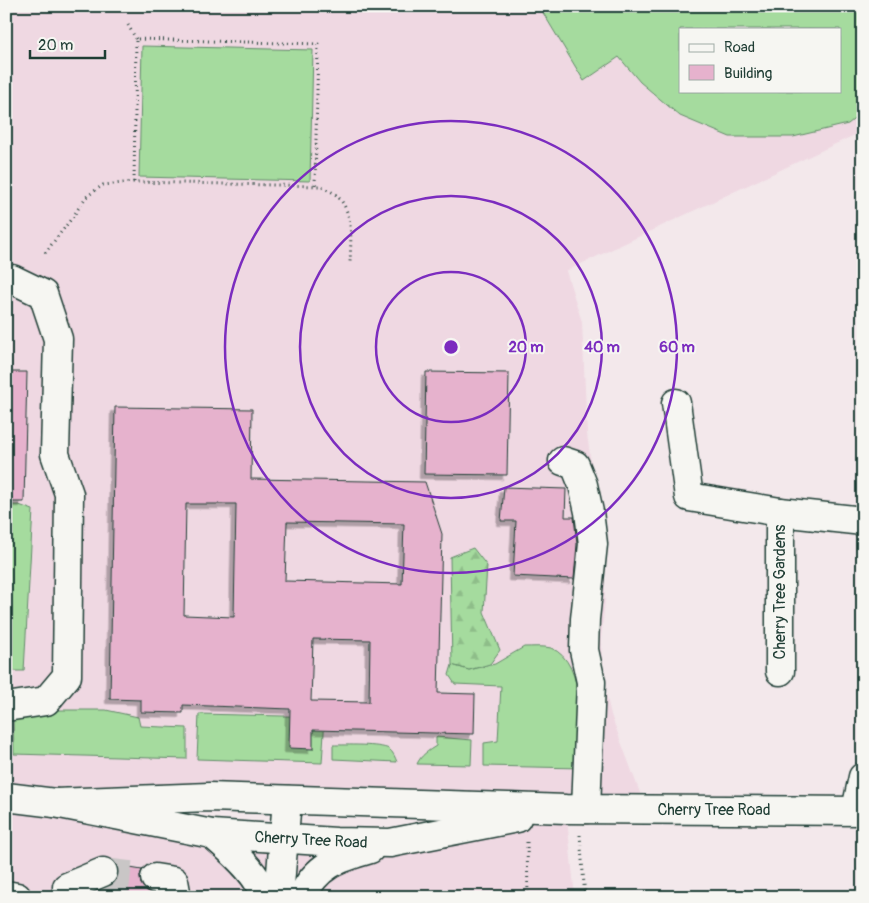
<svg xmlns="http://www.w3.org/2000/svg" width="869" height="903" viewBox="0 0 869 903" font-family="Pangolin,sans-serif">
	<style>
		.built { fill: #efd8e2; fill-rule: evenodd }
		.grass { fill: #a5db9e; stroke: #628c69; fill-rule: evenodd }
		.forest { fill: url(#forest-firs); stroke: #628c69 }
		.building { fill: #e6b2cd; stroke: #1f3d34; fill-rule: evenodd; filter: url(#shadow) }
		.lines { fill: none; stroke-linecap: round; stroke-linejoin: round }
		.minor-tunnel { stroke: #c9c6c6; stroke-width: 28; stroke-dasharray: 28 14; stroke-linecap: butt }
		.minor-casing { stroke: #1f3d34; stroke-width: 31 }
		.path { stroke: #1f3d34; stroke-width: 3; stroke-dasharray: 1 4; stroke-linecap: butt }
		.minor { stroke: #f6f6f2; stroke-width: 28 }
		.ring { fill: none; stroke: #7b2cbf; stroke-width: 2.5 }
		.labels { text-anchor: middle; dominant-baseline: central; stroke-width: 4; stroke-linejoin: round; paint-order: stroke }
		.street-label { font-size: 16px; fill: #1f3d34; stroke: #f6f6f2 }
		.centre { fill: #7b2cbf; stroke: #f6f6f2; stroke-width: 2.5 }
		.ring-label { font-size: 15px; text-anchor: middle; font-weight: bold; fill: #7b2cbf; stroke: #f6f6f2; stroke-width: 4; stroke-linejoin: round; paint-order: stroke }
	</style>
	<defs>
		<pattern id="forest-firs" width="22" height="20" patternUnits="userSpaceOnUse" patternTransform="scale(1.25)"><rect width="22" height="20" fill="#a5db9e"/><path d="M5 1l3.5 6h-7zM16 11l3.5 6h-7z" fill="#8ebd89"/></pattern>
		<filter id="shadow"><feDropShadow dx="-4.5" dy="4.5" stdDeviation="0" flood-color="#0004"/></filter>
	</defs>
	<rect width="100%" height="100%" fill="#f3e8eb"/>
	<filter id="ink" filterUnits="userSpaceOnUse"><feTurbulence type="fractalNoise" baseFrequency=".02" numOctaves="2"/><feDisplacementMap in="SourceGraphic" scale="10" xChannelSelector="R" yChannelSelector="G"/><feConvolveMatrix kernelMatrix="1 2 1 2 8 2 1 2 1" color-interpolation-filters="sRGB"/></filter>
	<g filter="url(#ink)">
		<path class="built" d="M6,6H863V131L566,271L582,322L587,434L605,560V600L601,640L603,680L611,715L646,809H566L575,897H6ZM680,29H840V91H680ZM59,802L562,809L299,840Z"/>
		<g class="grass">
			<path d="M539,6H863V112L848,124L793,137H730L680,116L640,82L619,57L584,81ZM680,29H840V91H680Z"/>
			<path d="M142,46L313,50L310,181L139,177Z"/>
			<path d="M6,505H19L33,510L24,671H6Z"/>
			<path d="M524,647C532,647 544,646 551,648C587,662 580,736 581,768L484,766V743L498,741L501,686L455,684L449,675L452,665L469,670L495,664Z"/>
			<path d="M55,710H106L138,717L140,726L187,728V759L14,754L13,716Z"/>
			<path d="M199,714L325,717L322,763L197,759Z"/>
			<path d="M436,737L472,740L471,765L417,764C421,755 428,751 436,746Z"/>
			<path d="M333,745C346,745 379,744 389,749C393,752 395,757 397,762L333,759Z"/>
		</g>
		<path class="forest" d="M473,548L487,566L484,612L500,650L490,664L469,670L452,665L450,557Z"/>
		<g class="building">
			<path d="M6,372H27L24,502H6Z"/>
			<path d="M426,372L509,373L507,475L424,474Z"/>
			<path d="M115,407L252,409L251,479L425,482L442,534L438,693L475,694L474,734L313,730V749L289,748L290,709L183,705V713L141,712V700L110,699ZM186,504H236L234,617L184,615ZM287,522L404,524L402,584L285,581ZM313,639L370,640L369,702L311,701Z"/>
			<path d="M504,487L566,489L565,517H574L577,544L574,579L513,576L516,521H501Z"/>
			<path d="M118,866L142,870L140,876L141,884L146,890L153,894V897H99L100,890L109,886L116,881L118,874Z"/>
		</g>
		<g class="lines">
			<g class="minor-tunnel">
				<path d="M103,872L155,878"/>
				<path d="M100,892L141,897"/>
			</g>
			<defs>
				<g id="minor">
					<path d="M6,279H12L43,294L58,339L55,454L69,494L67,676L46,701L6,707"/>
					<path d="M676,403L689,497L780,512L863,521"/>
					<path d="M563,461L575,465L583,485L589,512L593,544L585,619L584,650L591,682L586,809"/>
					<path d="M780,512V671"/>
					<path d="M6,797L55,803L212,834L336,842L390,843L517,818"/>
					<path d="M55,803L209,797L566,809L863,811"/>
					<path d="M856,810L863,777"/>
					<path d="M212,834C228,848 261,875 264,897"/>
					<path d="M155,878L174,881L177,897"/>
					<path d="M6,895L17,897"/>
					<path d="M78,897L67,887L103,872"/>
					<path d="M279,897L287,800"/>
					<path d="M302,897C316,865 339,858 370,849"/>
				</g>
			</defs>
			<use href="#minor" class="minor-casing"/>
			<g class="path">
				<path d="M128,25L136,39"/>
				<path d="M134,182L136,39L318,44L315,186"/>
				<path d="M45,253L72,218L86,197L103,185L134,182L320,186C325,189 331,191 335,194C354,210 351,239 350,262"/>
				<path d="M580,835L585,897"/>
				<path d="M527,842L528,897"/>
			</g>
			<use href="#minor" class="minor"/>
		</g>
	</g>
	<g class="ring">
		<circle cx="451" cy="347" r="75"/>
		<circle cx="451" cy="347" r="151"/>
		<circle cx="451" cy="347" r="226"/>
	</g>
	<g class="labels">
		<g class="street-label">
			<text transform="translate(780 592) rotate(-90)">Cherry Tree Gardens</text>
			<text x="714" y="810">Cherry Tree Road</text>
			<text transform="translate(311 840) rotate(3)">Cherry Tree Road</text>
		</g>
	</g>
	<circle cx="451" cy="347" r="8" class="centre"/>
	<g class="ring-label">
		<text x="526" y="352">20 m</text>
		<text x="602" y="352">40 m</text>
		<text x="677" y="352">60 m</text>
	</g>
	<rect width="869" height="903" fill="none" stroke="#f6f6f2" stroke-width="25"/>
	<rect x="12" y="12" width="844" height="878" fill="none" stroke="#1f3d34" stroke-width="2" filter="url(#ink)"/>
	<rect x="679" y="28" width="162" height="65" fill="#f6f6f2" stroke="#a0aca6"/>
	<rect x="689" y="44" width="25" height="8" fill="#f6f6f2" stroke="#a0aca6"/>
	<text x="724" y="52" font-size="15" fill="#1f3d34">Road</text>
	<rect x="689" y="65" width="25" height="15" fill="#e6b2cd" stroke="#a0aca6"/>
	<text x="724" y="78" font-size="15" fill="#1f3d34">Building</text>
	<path d="M30 50v8h75v-8" fill="none" stroke="#1f3d34" stroke-width="2.5"/>
	<text x="38" y="50" font-size="15" fill="#1f3d34" stroke="#f6f6f2" stroke-width="4" paint-order="stroke">20 m</text>
</svg>
